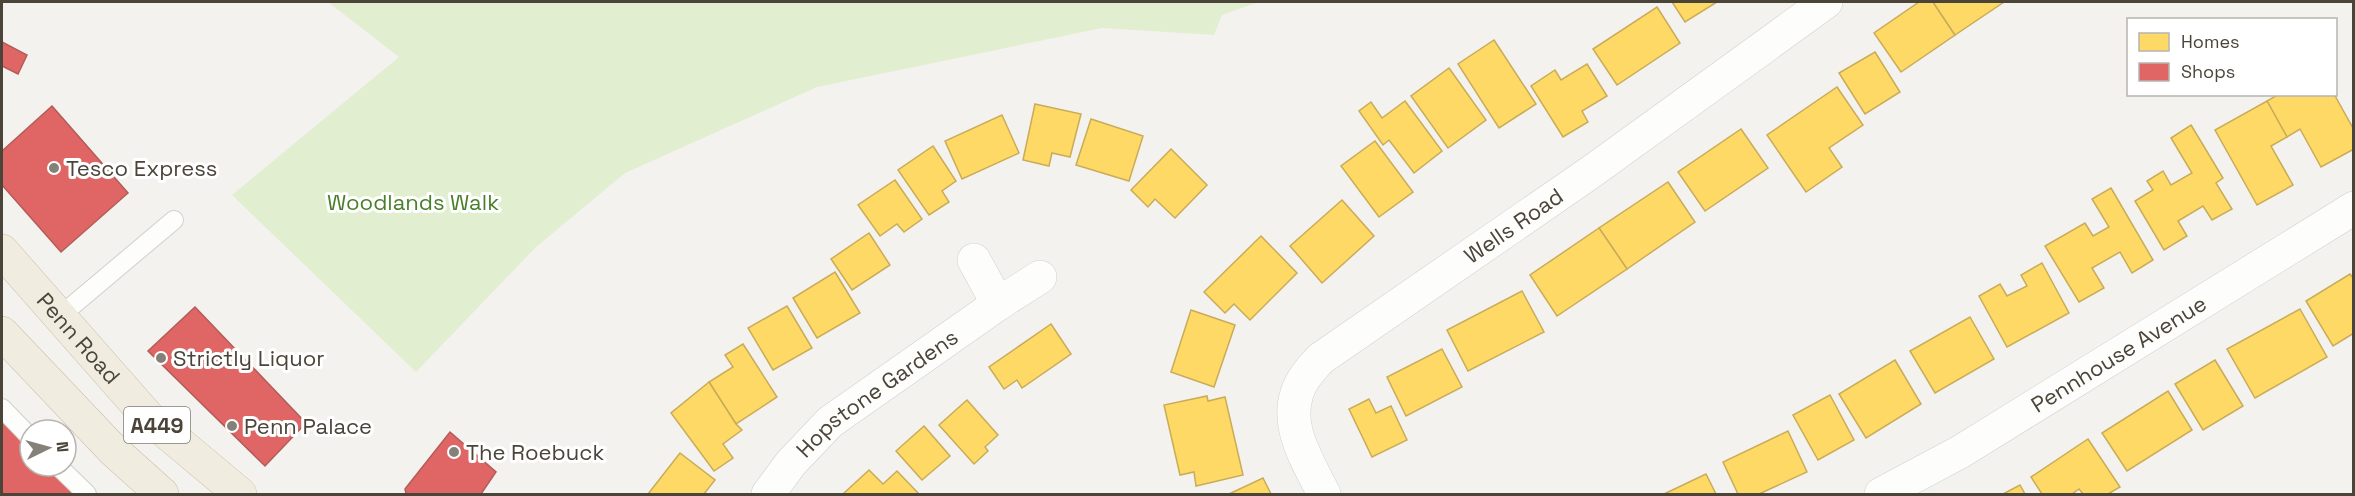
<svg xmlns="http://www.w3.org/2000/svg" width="2355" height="496" viewBox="0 0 2355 496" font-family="'Space Grotesk',sans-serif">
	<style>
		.green { fill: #e1eecf }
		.homes { fill: #ffd966; stroke: #c9ac58; stroke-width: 1.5 }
		.shops { fill: #e06666; stroke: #b35c58; stroke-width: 1.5 }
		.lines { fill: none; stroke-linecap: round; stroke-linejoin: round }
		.service-casing { stroke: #d2d0cb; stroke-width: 20 }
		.minor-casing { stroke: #d2d0cb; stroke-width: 34 }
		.trunk-casing { stroke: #ccbfa9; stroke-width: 34 }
		.service { stroke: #fdfdfc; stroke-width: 18 }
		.minor { stroke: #fdfdfc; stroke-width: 33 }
		.trunk { stroke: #f0ece0; stroke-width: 33 }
		.poi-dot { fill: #868178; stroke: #fff; stroke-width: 2 }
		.labels { text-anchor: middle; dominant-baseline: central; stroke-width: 6; stroke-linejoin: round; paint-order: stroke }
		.shield { fill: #fff; stroke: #817c74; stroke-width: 1.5 }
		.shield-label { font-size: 21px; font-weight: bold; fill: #4b4439 }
		.poi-label { font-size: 22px; fill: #4b4439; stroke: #fff; text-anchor: start }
		.park-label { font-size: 22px; fill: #4a7f2a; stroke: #fff }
		.street-label { font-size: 22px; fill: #4b4439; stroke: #fff }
	</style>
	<rect width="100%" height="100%" fill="#f4f2ee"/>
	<path class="green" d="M328,2H1259L1222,15L1214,35L1102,28L817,87L625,173L536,247L416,372L232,195L399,57Z"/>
	<g class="homes">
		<path d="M1672,2H1717L1685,22Z"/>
		<path d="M1919,2H1933L1955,35L1901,72L1874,33Z"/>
		<path d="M1933,2H2004L1955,35Z"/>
		<path d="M1657,7L1680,43L1617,85L1593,49Z"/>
		<path d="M1494,40L1536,104L1499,128L1458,64Z"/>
		<path d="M1875,52L1900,92L1865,114L1839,73Z"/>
		<path d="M1587,64L1607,96L1582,111L1588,122L1563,137L1531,86L1555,70L1561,80Z"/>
		<path d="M1449,68L1486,120L1448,148L1411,96Z"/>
		<path d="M1837,87L1863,125L1829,148L1842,167L1806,192L1767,135Z"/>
		<path d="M2279,94H2334L2354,130V149L2321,167L2300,129L2287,137L2267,101Z"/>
		<path d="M1405,101L1442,151L1414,173L1389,140L1383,145L1359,111L1371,102L1382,118Z"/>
		<path d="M2267,101L2287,137L2271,146L2293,185L2257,205L2215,130Z"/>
		<path d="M1035,104L1081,114L1070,157L1052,153L1049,166L1023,160Z"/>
		<path d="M1002,115L1019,153L962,179L945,141Z"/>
		<path d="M1091,119L1143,136L1129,181L1076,165Z"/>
		<path d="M2191,125L2223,178L2216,183L2232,209L2212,220L2203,206L2178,221L2187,236L2164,250L2135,201L2153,190L2147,181L2163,171L2171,185L2192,173L2171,138Z"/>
		<path d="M1741,129L1768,168L1705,211L1678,172Z"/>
		<path d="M1375,141L1413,192L1379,217L1341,166Z"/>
		<path d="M933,146L956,181L942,191L949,202L929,215L898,170Z"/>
		<path d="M1171,149L1207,185L1175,218L1155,199L1148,207L1131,190Z"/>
		<path d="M895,180L922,219L904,232L897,224L880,236L858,205Z"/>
		<path d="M1668,182L1695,222L1627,269L1599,228Z"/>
		<path d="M2111,188L2153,260L2132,273L2120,252L2092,268L2104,288L2079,302L2045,246L2085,223L2093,236L2109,227L2092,199Z"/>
		<path d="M1342,200L1374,236L1322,283L1290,246Z"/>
		<path d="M1599,228L1627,269L1557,316L1530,275Z"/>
		<path d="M869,233L890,265L852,290L831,259Z"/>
		<path d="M1261,236L1297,273L1250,320L1234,304L1225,313L1204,292Z"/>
		<path d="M2042,263L2069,313L2007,347L1979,296L2000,284L2007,296L2027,286L2021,275Z"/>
		<path d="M835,272L860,313L817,338L793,298Z"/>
		<path d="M2350,274L2354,279V333L2333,346L2306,301Z"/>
		<path d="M1522,291L1544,332L1468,371L1447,330Z"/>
		<path d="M787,306L812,348L773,370L748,328Z"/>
		<path d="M2300,309L2327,357L2255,398L2227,349Z"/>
		<path d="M1191,310L1235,325L1214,387L1171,372Z"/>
		<path d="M1970,317L1994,359L1935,393L1910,351Z"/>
		<path d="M1051,324L1071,354L1022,388L1017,380L1004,389L989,367Z"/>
		<path d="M743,344L777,397L736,424L709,382L733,367L725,355Z"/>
		<path d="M1442,349L1462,387L1406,416L1387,377Z"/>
		<path d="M1895,360L1921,404L1866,438L1839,394Z"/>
		<path d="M2215,360L2243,406L2203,430L2175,384Z"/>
		<path d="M709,382L736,424L742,430L723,444L733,458L714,471L671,413Z"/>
		<path d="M2168,391L2192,430L2127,471L2102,433Z"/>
		<path d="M1830,395L1854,440L1818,460L1793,415Z"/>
		<path d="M1207,396L1208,401L1225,397L1243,475L1196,486L1194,472L1180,475L1164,405Z"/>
		<path d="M1369,399L1376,413L1391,406L1407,440L1372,457L1349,409Z"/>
		<path d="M967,400L998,435L985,447L988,451L974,464L939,425Z"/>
		<path d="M924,426L950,456L922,480L896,451Z"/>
		<path d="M1788,431L1807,472L1759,494H1738L1723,462Z"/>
		<path d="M2088,439L2120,487L2108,494H2083L2079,489L2072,494H2042L2031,477Z"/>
		<path d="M680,453L715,480L704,494H648Z"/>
		<path d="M869,470L883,484L897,471L919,494H843Z"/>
		<path d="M1706,474L1716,494H1664Z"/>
		<path d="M1263,478L1271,494H1229Z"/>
		<path d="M2020,485L2025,494H2003Z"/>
	</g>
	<g class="shops">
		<path d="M2,42L27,55L18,74L2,66Z"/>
		<path d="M52,106L128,193L61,252L2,185V151Z"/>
		<path d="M195,307L306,423L265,466L148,351Z"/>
		<path d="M2,416L30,446V466H49L76,494H2Z"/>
		<path d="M450,432L496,472L481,494H406L405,489Z"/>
	</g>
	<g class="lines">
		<defs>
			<g id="service">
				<path d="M60,316L174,220"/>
				<path d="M2,408L30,437"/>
				<path d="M58,466L87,494"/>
			</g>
			<g id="minor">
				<path d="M974,260L998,304"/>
				<path id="s1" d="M768,494L791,463L830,422L998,304L1040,277"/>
				<path id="s2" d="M1324,494C1306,458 1278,417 1305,377C1309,371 1315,365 1320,359L1591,172L1826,2"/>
				<path id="s3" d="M1881,494L1960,452L2354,208"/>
			</g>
			<g id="trunk">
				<path id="s4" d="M2,251L148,417L240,494"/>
				<path d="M2,333L113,450L162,494"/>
			</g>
		</defs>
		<use href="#service" class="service-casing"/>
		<use href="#minor" class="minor-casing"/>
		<use href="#trunk" class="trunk-casing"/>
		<use href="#service" class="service"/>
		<use href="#minor" class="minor"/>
		<use href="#trunk" class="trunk"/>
	</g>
	<g class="poi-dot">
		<circle cx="54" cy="168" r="6"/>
		<circle cx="161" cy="358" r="6"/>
		<circle cx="232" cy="426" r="6"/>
		<circle cx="454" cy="452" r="6"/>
	</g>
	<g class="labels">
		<rect class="shield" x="124" y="407" width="66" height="36" rx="4.5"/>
		<g class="shield-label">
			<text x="157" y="425">A449</text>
		</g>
		<g class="poi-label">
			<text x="66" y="168">Tesco Express</text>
			<text x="173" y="358">Strictly Liquor</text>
			<text x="244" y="426">Penn Palace</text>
			<text x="466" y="452">The Roebuck</text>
		</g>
		<g class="park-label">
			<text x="413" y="202">Woodlands Walk</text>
		</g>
		<g class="street-label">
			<text stroke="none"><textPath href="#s2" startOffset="384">Wells Road</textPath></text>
			<text stroke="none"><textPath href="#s4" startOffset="116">Penn Road</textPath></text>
			<text stroke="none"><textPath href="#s3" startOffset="276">Pennhouse Avenue</textPath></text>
			<text stroke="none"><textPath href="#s1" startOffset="150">Hopstone Gardens</textPath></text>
		</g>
	</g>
	<rect width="2355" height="496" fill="none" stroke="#4b4439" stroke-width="6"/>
	<rect x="2127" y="18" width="210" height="78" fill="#ffffff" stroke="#b7b4b0" stroke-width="1.5"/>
	<rect x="2139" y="33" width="30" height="18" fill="#ffd966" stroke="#b7b4b0" stroke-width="1.5"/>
	<text x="2181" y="48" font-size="18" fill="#4b4439">Homes</text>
	<rect x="2139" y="63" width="30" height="18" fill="#e06666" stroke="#b7b4b0" stroke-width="1.5"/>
	<text x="2181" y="78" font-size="18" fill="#4b4439">Shops</text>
	<g transform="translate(48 448) rotate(85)"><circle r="28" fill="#ffffff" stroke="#b7b4b0" stroke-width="1.5"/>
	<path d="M0-4.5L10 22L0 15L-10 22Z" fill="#868178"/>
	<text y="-9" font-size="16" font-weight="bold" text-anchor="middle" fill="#4b4439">N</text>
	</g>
</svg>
